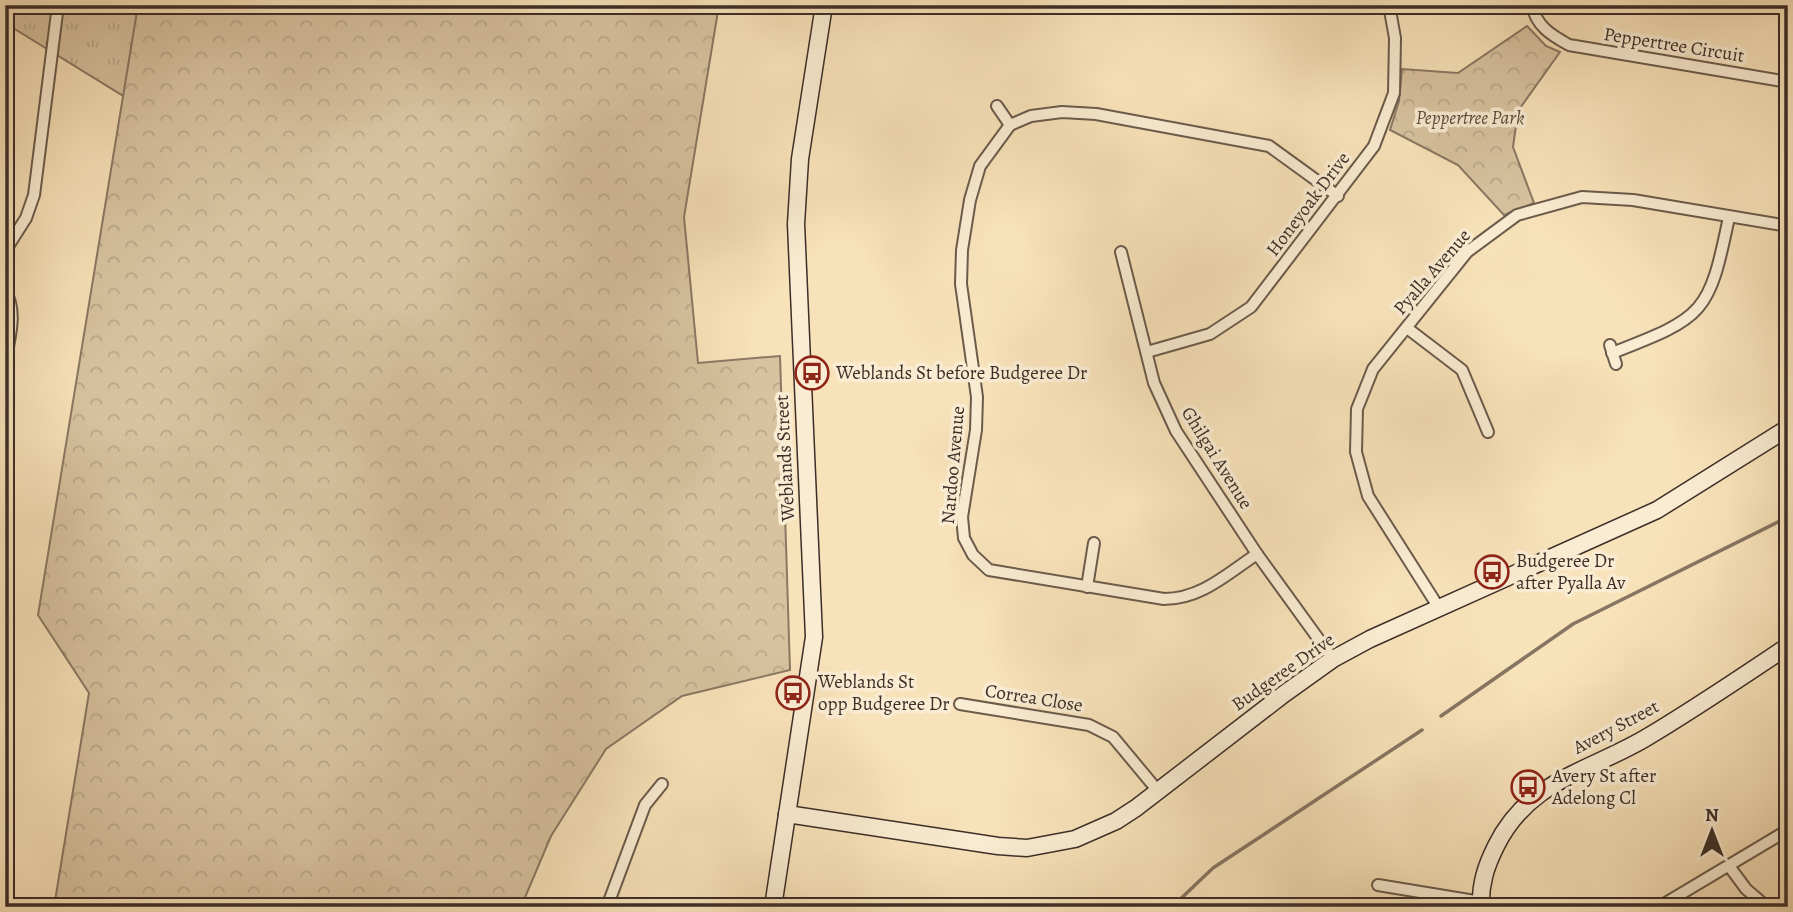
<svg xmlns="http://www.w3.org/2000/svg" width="1793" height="912" viewBox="0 0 1793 912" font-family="Alegreya,serif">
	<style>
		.grass { fill: url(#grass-tufts); stroke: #8a7864; stroke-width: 2 }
		.forest { fill: url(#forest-crowns); stroke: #8a7864; stroke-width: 2 }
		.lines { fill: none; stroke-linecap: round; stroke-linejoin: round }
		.stream { stroke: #867562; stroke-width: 3.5 }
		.street-casing { stroke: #6b5b4c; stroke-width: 14 }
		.secondary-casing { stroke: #3c2e28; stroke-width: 19 }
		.street { stroke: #faecd2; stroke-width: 10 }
		.secondary { stroke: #faecd2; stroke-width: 16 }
		.labels { text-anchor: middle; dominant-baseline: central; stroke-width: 7; stroke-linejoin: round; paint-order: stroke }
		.street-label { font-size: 19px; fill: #3c2e28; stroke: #faecd2 }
		.park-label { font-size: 19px; font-style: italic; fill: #5b4c40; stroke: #faecd2 }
		.poi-label { font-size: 19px; fill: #3c2e28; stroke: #faecd2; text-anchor: start }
	</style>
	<defs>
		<pattern id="grass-tufts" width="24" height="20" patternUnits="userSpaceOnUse" patternTransform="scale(1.75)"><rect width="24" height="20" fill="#d8c3a0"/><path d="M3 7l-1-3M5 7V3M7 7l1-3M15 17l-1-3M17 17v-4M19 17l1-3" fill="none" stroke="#baa88a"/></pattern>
		<pattern id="forest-crowns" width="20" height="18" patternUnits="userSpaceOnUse" patternTransform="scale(1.75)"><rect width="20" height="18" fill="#d8c3a0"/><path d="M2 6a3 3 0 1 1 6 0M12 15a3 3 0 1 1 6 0" fill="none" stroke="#baa88a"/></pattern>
	</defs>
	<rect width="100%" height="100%" fill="#f8e2b9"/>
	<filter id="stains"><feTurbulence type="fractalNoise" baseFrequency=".00286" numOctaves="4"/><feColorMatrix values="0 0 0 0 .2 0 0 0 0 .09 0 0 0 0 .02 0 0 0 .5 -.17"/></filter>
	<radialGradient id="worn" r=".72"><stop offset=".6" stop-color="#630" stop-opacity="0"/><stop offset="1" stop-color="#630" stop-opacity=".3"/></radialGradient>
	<path class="grass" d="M5,5H108L137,14L125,97L5,23Z"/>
	<g class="forest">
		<path d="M138,5H719L684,217L698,363L780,356L790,670L682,696L606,749L551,836L521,907H54L89,693L38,615Z"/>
		<path d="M1527,26L1546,46L1560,52L1518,111L1513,147L1534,203L1504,215L1458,165L1390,130L1399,101L1402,69L1458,73Z"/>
	</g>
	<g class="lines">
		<g class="stream">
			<path d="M1441,716L1573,624L1788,517"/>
			<path d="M1172,907L1213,868L1422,730"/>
		</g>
		<defs>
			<g id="street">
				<path d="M1532,5C1536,26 1551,35 1569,45L1788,82"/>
				<path d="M997,106L1010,125"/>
				<path d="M5,251L26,218L34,195L58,5"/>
				<path d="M1121,252L1154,383L1176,431L1257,554L1333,659"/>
				<path d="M5,290C18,313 9,338 5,363"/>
				<path d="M1407,328L1462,370L1488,432"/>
				<path d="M1610,345L1616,364"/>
				<path d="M1147,352L1210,334L1251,307L1374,146L1394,93L1395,38L1389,5"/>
				<path d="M1612,353C1705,317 1709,314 1729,217"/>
				<path d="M1257,554C1227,574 1201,599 1164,599L989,570L973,555L964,538L962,517L976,430L977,397L961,284L962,250L970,200L980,166L1010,125L1031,116L1062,112L1096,114L1269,146L1338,196"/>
				<path d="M1087,587L1094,543"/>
				<path d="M1439,608L1368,496L1356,452L1357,409L1373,369L1467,252L1517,215L1582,197L1633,200L1788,226"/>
				<path d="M960,704L1089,725L1113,737L1158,791"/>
				<path d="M1729,866L1746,889L1767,907"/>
				<path d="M1378,885L1481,902"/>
				<path d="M607,907L645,805L662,784"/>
				<path d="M1659,907L1788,830"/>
			</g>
			<g id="secondary">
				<path d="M787,814L998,846L1027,848L1075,839L1116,821L1136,808L1284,694L1333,659L1370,639L1657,510L1788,428"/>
				<path d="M773,907L814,637L796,224L800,159L824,5"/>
				<path d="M1481,907C1480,884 1486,866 1496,846C1528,781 1587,772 1644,739C1693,710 1740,678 1788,646"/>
			</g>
		</defs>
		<use href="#street" class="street-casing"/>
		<use href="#secondary" class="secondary-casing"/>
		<use href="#street" class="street"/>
		<use href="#secondary" class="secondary"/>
	</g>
	<defs>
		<symbol id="bus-ring" viewBox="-11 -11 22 22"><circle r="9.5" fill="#faecd2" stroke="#8f2418" stroke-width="1.5"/><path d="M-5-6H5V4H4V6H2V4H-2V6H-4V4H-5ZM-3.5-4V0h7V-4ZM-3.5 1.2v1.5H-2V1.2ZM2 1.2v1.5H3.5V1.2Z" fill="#8f2418"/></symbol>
	</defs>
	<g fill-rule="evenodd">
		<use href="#bus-ring" x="793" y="354" width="38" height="38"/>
		<use href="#bus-ring" x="1473" y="553" width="38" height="38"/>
		<use href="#bus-ring" x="774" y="674" width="38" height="38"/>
		<use href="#bus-ring" x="1509" y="768" width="38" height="38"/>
	</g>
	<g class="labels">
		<g class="street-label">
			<text transform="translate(1674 45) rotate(9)">Peppertree Circuit</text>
			<text transform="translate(1308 204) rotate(-53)">Honeyoak Drive</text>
			<text transform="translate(1432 272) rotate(-49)">Pyalla Avenue</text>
			<text transform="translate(785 458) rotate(-93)">Weblands Street</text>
			<text transform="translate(1217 458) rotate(58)">Ghilgai Avenue</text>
			<text transform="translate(953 465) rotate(-85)">Nardoo Avenue</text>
			<text transform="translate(1283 672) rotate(-35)">Budgeree Drive</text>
			<text transform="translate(1034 698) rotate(9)">Correa Close</text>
			<text transform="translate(1616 727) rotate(-28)">Avery Street</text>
		</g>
		<g class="park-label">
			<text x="1470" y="118">Peppertree Park</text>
		</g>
		<g class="poi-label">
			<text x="836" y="373">Weblands St before Budgeree Dr</text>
			<text x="1516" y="561">Budgeree Dr<tspan x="1516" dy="22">after Pyalla Av</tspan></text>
			<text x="818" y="682">Weblands St<tspan x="818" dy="22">opp Budgeree Dr</tspan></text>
			<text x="1552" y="776">Avery St after<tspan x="1552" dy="22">Adelong Cl</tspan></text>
		</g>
	</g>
	<rect width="1793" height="912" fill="none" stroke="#f8e2b9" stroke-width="28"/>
	<rect x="7" y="7" width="1779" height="898" fill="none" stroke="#3c2e28" stroke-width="3.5"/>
	<rect x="14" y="14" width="1765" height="884" fill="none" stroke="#3c2e28" stroke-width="2"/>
	<g transform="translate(1712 831)" stroke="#faecd2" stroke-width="5" paint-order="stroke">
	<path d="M0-5L12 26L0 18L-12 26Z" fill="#3c2e28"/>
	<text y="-10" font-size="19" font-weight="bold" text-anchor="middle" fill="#3c2e28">N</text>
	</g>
	<rect width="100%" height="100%" filter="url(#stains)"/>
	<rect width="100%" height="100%" fill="url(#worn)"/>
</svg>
